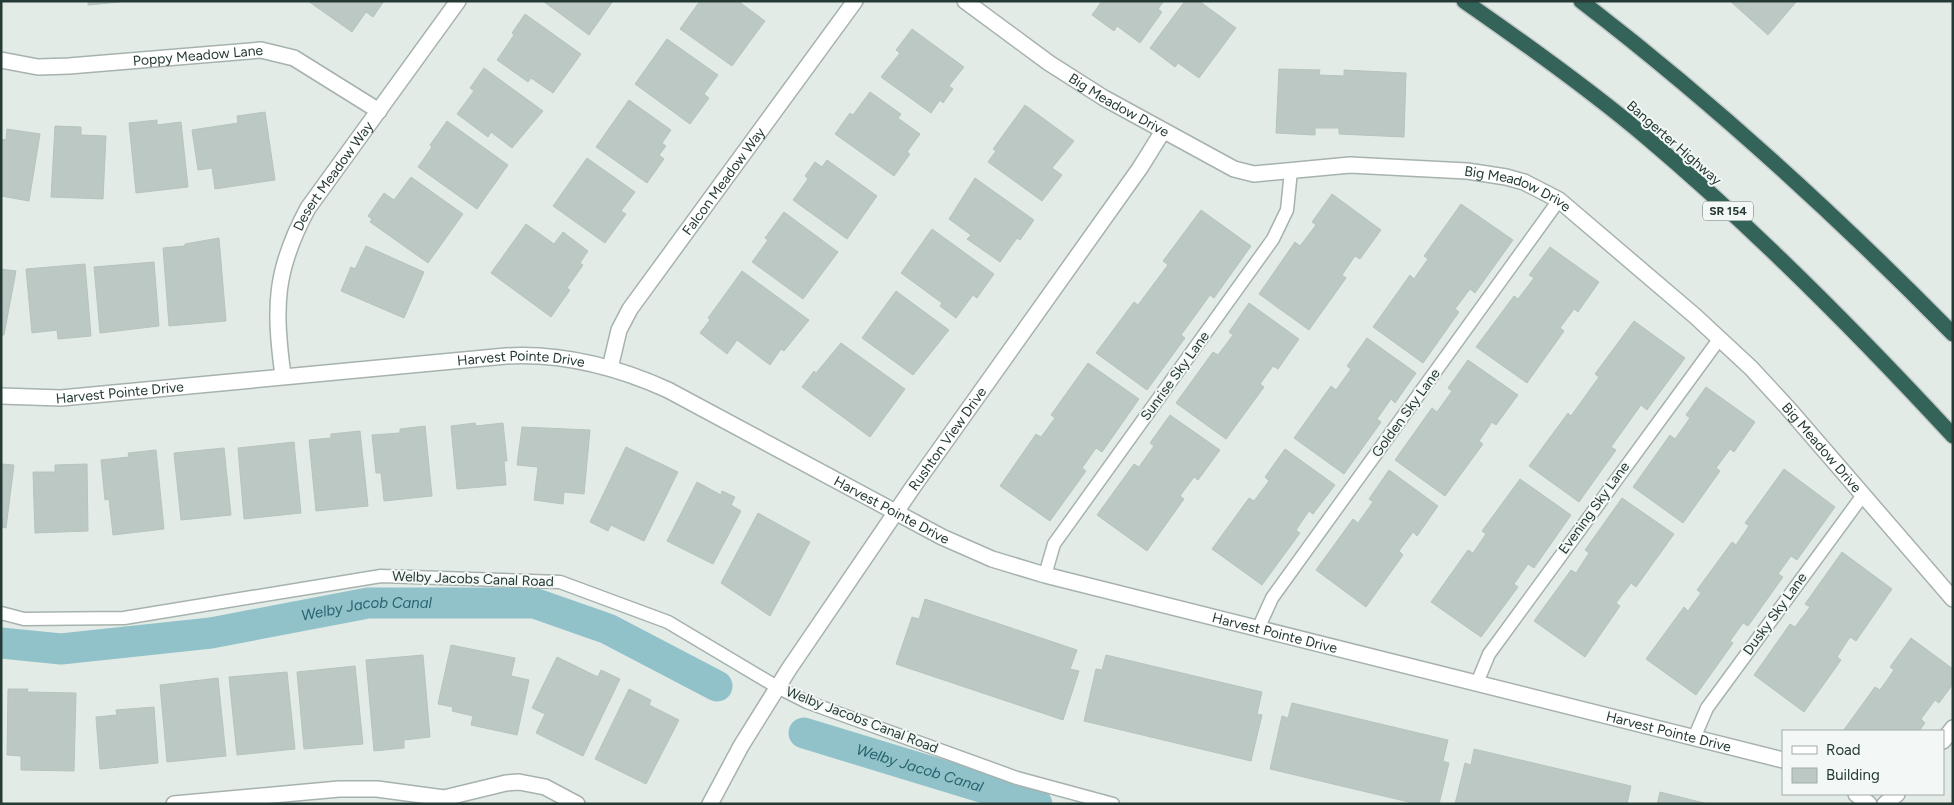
<svg xmlns="http://www.w3.org/2000/svg" width="1954" height="805" viewBox="0 0 1954 805" font-family="Figtree,sans-serif">
	<style>
		.lines { fill: none; stroke-linecap: round; stroke-linejoin: round }
		.canal { stroke: #92c2c9; stroke-width: 31 }
		.building { fill: #bcc8c3; stroke: #b6c4be }
		.service-casing { stroke: #a6b2ae; stroke-width: 15 }
		.minor-casing { stroke: #a6b2ae; stroke-width: 18 }
		.motorway-casing { stroke: #c2c8c6; stroke-width: 18 }
		.service { stroke: #fff; stroke-width: 12 }
		.minor { stroke: #fff; stroke-width: 15 }
		.motorway { stroke: #346359; stroke-width: 15 }
		.labels { text-anchor: middle; dominant-baseline: central; stroke-width: 4; stroke-linejoin: round; paint-order: stroke }
		.shield { fill: #f3f8f6; stroke: #63736e; stroke-width: 1 }
		.shield-label { font-size: 12px; font-weight: bold; fill: #253a34 }
		.street-label { font-size: 14px; fill: #253a34; stroke: #f3f8f6 }
		.water-label { font-size: 15px; font-style: italic; fill: #26646f; stroke: #f3f8f6 }
	</style>
	<rect width="100%" height="100%" fill="#e3ebe7"/>
	<g class="lines">
		<g class="canal">
			<path id="s1" d="M1,643L61,649L211,633L368,603H534L608,629L717,686"/>
			<path id="s2" d="M804,733L1037,804"/>
		</g>
	</g>
	<g class="building">
		<path d="M88,1H120V2L88,5Z"/>
		<path d="M308,1H384L373,17L366,12L352,32Z"/>
		<path d="M543,1H613L589,35Z"/>
		<path d="M700,1H738L765,21L732,66L680,29Z"/>
		<path d="M1102,1H1164L1158,9L1162,12L1140,43L1117,26L1114,31L1092,15Z"/>
		<path d="M1185,1H1199L1236,28L1199,78L1178,63L1175,67L1150,48Z"/>
		<path d="M1730,1H1797L1768,35Z"/>
		<path d="M525,14L581,54L553,93L531,78L528,82L497,60L514,35L512,33Z"/>
		<path d="M912,29L964,67L949,86L953,89L943,103L940,100L931,113L881,77L900,53L896,50Z"/>
		<path d="M667,39L718,75L704,94L709,98L690,124L635,84Z"/>
		<path d="M484,68L543,111L512,148L491,132L488,137L457,114L474,91L470,88Z"/>
		<path d="M1279,69L1320,70L1319,75L1344,76V70L1406,73L1404,137L1339,134V128H1315V135L1276,133Z"/>
		<path d="M870,92L901,114L898,118L920,134L907,152L910,154L894,176L835,134L850,113L853,115Z"/>
		<path d="M629,100L671,130L662,143L666,146L659,155L664,159L647,183L596,147Z"/>
		<path d="M1025,105L1074,141L1052,168L1062,175L1042,201L988,162L996,151L993,149Z"/>
		<path d="M265,112L275,180L215,189L212,168L198,170L192,130L238,123L237,116Z"/>
		<path d="M157,120V125L181,122L188,187L136,193L129,123Z"/>
		<path d="M447,121L508,165L477,209L418,167L432,147L430,145Z"/>
		<path d="M55,126L81,127V135L106,136L103,199L51,197Z"/>
		<path d="M7,129L40,134L29,201L1,196V139L6,140Z"/>
		<path d="M587,158L635,192L621,211L626,214L605,243L553,206Z"/>
		<path d="M827,160L877,196L847,239L793,200L808,179L805,176L815,162L822,167Z"/>
		<path d="M411,177L463,214L428,263L370,222L372,219L368,216L384,193L394,200Z"/>
		<path d="M975,178L1034,220L1020,240L1017,238L1000,262L967,239L971,235L949,219Z"/>
		<path d="M1332,194L1381,230L1360,259L1355,256L1342,275L1346,278L1309,330L1259,294L1295,242L1300,246L1316,225L1312,222Z"/>
		<path d="M1461,204L1513,240L1475,293L1470,289L1455,309L1459,312L1423,363L1373,327L1410,275L1414,279L1428,259L1424,256Z"/>
		<path d="M1201,210L1251,246L1214,298L1210,295L1181,335L1185,338L1147,390L1096,353L1134,302L1138,305L1168,265L1163,261Z"/>
		<path d="M784,212L838,252L803,299L752,262L768,240L765,238Z"/>
		<path d="M526,224L554,244L563,232L588,251L580,263L583,265L567,288L570,290L551,317L491,273Z"/>
		<path d="M932,229L994,274L977,298L973,295L956,318L940,306L942,303L901,273Z"/>
		<path d="M219,238L226,321L169,326L163,248L185,246V244Z"/>
		<path d="M366,246L424,272L404,318L341,291L351,267L355,269Z"/>
		<path d="M1550,247L1599,282L1578,312L1574,309L1560,328L1564,331L1527,383L1476,347L1514,296L1518,299L1534,278L1529,275Z"/>
		<path d="M154,262L159,326L100,333L94,267Z"/>
		<path d="M85,264L91,336L58,339L57,330L32,333L26,269Z"/>
		<path d="M1,269L16,271L4,335H1Z"/>
		<path d="M742,271L809,320L784,351L781,349L770,365L737,340L727,354L700,333L710,320L708,318Z"/>
		<path d="M896,291L949,330L913,375L862,338Z"/>
		<path d="M1249,303L1299,339L1278,369L1273,366L1260,384L1264,387L1226,439L1176,403L1213,352L1218,355L1233,335L1229,332Z"/>
		<path d="M1634,321L1685,358L1647,410L1641,405L1611,447L1616,450L1579,502L1529,466L1568,413L1571,416L1599,377L1595,374Z"/>
		<path d="M1367,338L1416,373L1395,403L1391,399L1377,419L1381,422L1344,474L1294,438L1331,386L1336,390L1351,369L1347,366Z"/>
		<path d="M841,343L905,389L870,437L802,387L814,371L816,373Z"/>
		<path d="M1468,360L1518,395L1496,425L1492,422L1479,441L1483,444L1445,496L1395,460L1432,408L1437,412L1452,391L1448,388Z"/>
		<path d="M1088,363L1139,399L1102,452L1096,448L1082,468L1086,471L1050,521L1000,486L1036,434L1041,437L1055,418L1051,415Z"/>
		<path d="M1706,387L1755,422L1734,452L1730,449L1716,468L1720,471L1683,523L1633,487L1670,435L1675,439L1690,418L1686,415Z"/>
		<path d="M1170,415L1220,450L1198,480L1194,477L1180,496L1184,499L1147,551L1097,515L1134,464L1139,467L1154,446L1150,443Z"/>
		<path d="M475,423L476,426L503,423L507,461H504L506,485L457,489L451,426Z"/>
		<path d="M425,426L432,496L384,501L381,473H376L372,435L400,433V429Z"/>
		<path d="M522,427L590,430L584,494L564,492L563,504L534,500L538,467L517,465Z"/>
		<path d="M360,431L368,506L316,511L309,440L331,438V434Z"/>
		<path d="M294,442L301,513L244,519L238,448Z"/>
		<path d="M626,447L678,472L644,541L611,525L608,531L590,522Z"/>
		<path d="M224,448L231,515L181,520L174,453Z"/>
		<path d="M1285,449L1335,485L1313,514L1309,511L1296,530L1300,533L1262,585L1212,549L1249,498L1254,501L1269,481L1265,477Z"/>
		<path d="M156,450L164,529L113,535L109,499L105,500L101,460L129,457L128,453Z"/>
		<path d="M1,464L14,465L6,528L1,527Z"/>
		<path d="M87,464L88,531L35,533L33,472H55V465Z"/>
		<path d="M1784,469L1835,507L1797,560L1791,556L1778,574L1783,577L1748,626L1743,623L1730,641L1733,643L1696,695L1646,659L1684,607L1688,611L1701,593L1697,590L1732,542L1736,545L1749,526L1745,523Z"/>
		<path d="M1389,470L1438,506L1417,536L1413,532L1399,551L1403,555L1366,607L1316,570L1353,519L1358,523L1373,502L1369,499Z"/>
		<path d="M1520,479L1571,515L1534,568L1528,564L1514,584L1518,587L1481,637L1431,602L1468,550L1473,553L1486,534L1482,531Z"/>
		<path d="M697,482L721,495L722,491L735,497L731,505L741,511L713,564L667,541Z"/>
		<path d="M1622,498L1674,534L1636,587L1631,583L1616,603L1620,606L1585,657L1534,621L1571,570L1576,573L1589,553L1585,550Z"/>
		<path d="M758,513L810,542L770,616L721,583Z"/>
		<path d="M1842,552L1892,589L1856,641L1850,637L1837,657L1841,660L1804,712L1754,675L1790,624L1795,627L1810,607L1805,604Z"/>
		<path d="M925,599L1077,650L1070,669L1079,671L1063,720L896,664L912,617L919,619Z"/>
		<path d="M1911,638L1953,669V684L1939,703L1935,700L1921,719L1925,723L1919,731H1843L1875,687L1880,690L1894,670L1890,667Z"/>
		<path d="M451,645L515,658L511,676L529,680L517,735L471,725L473,716L452,711L453,707L438,704Z"/>
		<path d="M423,655L430,737L404,740V748L374,751L366,660Z"/>
		<path d="M1106,655L1262,692L1257,714L1262,715L1251,761L1084,721L1096,669L1102,670Z"/>
		<path d="M557,657L598,677L601,670L620,679L583,756L536,733L545,714L532,708Z"/>
		<path d="M355,666L363,744L304,749L297,672Z"/>
		<path d="M287,672L295,749L237,755L229,677Z"/>
		<path d="M218,678L226,756L167,762L160,685Z"/>
		<path d="M8,689H28L27,692L76,693L74,771L21,770V756L7,755Z"/>
		<path d="M629,689L651,700L649,705L679,720L646,784L595,759Z"/>
		<path d="M1292,703L1448,740L1443,761L1449,763L1439,804H1417L1270,769L1282,716L1288,718Z"/>
		<path d="M154,707L158,763L100,769L96,717L117,715L116,710Z"/>
		<path d="M1474,749L1631,786L1627,804H1455L1465,763L1471,765Z"/>
		<path d="M1660,792L1708,804H1657Z"/>
	</g>
	<g class="lines">
		<defs>
			<g id="service">
				<path d="M1045,575L1054,544L1273,239L1287,210L1291,171"/>
				<path d="M1,613L24,619L124,618L381,576L560,582L668,622L777,687L807,702L1017,778L1113,804"/>
				<path d="M1258,629L1272,598L1559,200"/>
				<path d="M1477,683L1489,654L1720,338"/>
				<path d="M1694,738L1707,708L1863,495"/>
			</g>
			<g id="minor">
				<path id="s3" d="M965,1L1049,63L1104,98L1234,169L1254,174L1350,165L1467,171L1506,177L1524,182L1559,200L1695,316L1751,368L1787,407L1953,599"/>
				<path id="s4" d="M1,60L38,67L69,66L261,50L294,58L379,111"/>
				<path id="s5" d="M610,368L619,330L630,309L855,1"/>
				<path id="s6" d="M283,376C274,307 274,271 308,208L458,1"/>
				<path id="s7" d="M1,396L61,398L506,356C562,353 617,367 668,390L942,537L992,559L1045,575L1783,760"/>
				<path d="M1943,741L1953,728"/>
				<path d="M1856,794L1869,804"/>
				<path d="M174,804L339,789H377L444,798L506,783L519,782L545,787L577,804"/>
				<path id="s8" d="M710,804L741,746L789,669L913,487L1140,168L1163,131"/>
				<path d="M1885,804L1897,794"/>
			</g>
			<g id="motorway">
				<path d="M1464,1C1526,44 1588,88 1646,137C1755,229 1856,331 1953,436"/>
				<path d="M1581,1C1714,103 1836,215 1953,334"/>
			</g>
		</defs>
		<use href="#service" class="service-casing"/>
		<use href="#minor" class="minor-casing"/>
		<use href="#motorway" class="motorway-casing"/>
		<use href="#service" class="service"/>
		<use href="#minor" class="minor"/>
		<use href="#motorway" class="motorway"/>
	</g>
	<g class="labels">
		<rect class="shield" x="1703" y="201.5" width="50" height="19" rx="4"/>
		<g class="shield-label">
			<text x="1728" y="211">SR 154</text>
		</g>
		<g class="street-label">
			<text stroke="none"><textPath href="#s4" startOffset="198">Poppy Meadow Lane</textPath></text>
			<text stroke="none"><textPath href="#s3" startOffset="186">Big Meadow Drive</textPath></text>
			<text transform="translate(1674 143) rotate(41)">Bangerter Highway</text>
			<text stroke="none"><textPath href="#s6" startOffset="214">Desert Meadow Way</textPath></text>
			<text stroke="none"><textPath href="#s5" startOffset="221">Falcon Meadow Way</textPath></text>
			<text stroke="none"><textPath href="#s3" startOffset="606">Big Meadow Drive</textPath></text>
			<text stroke="none"><textPath href="#s7" startOffset="522">Harvest Pointe Drive</textPath></text>
			<text transform="translate(1175 376) rotate(-54)">Sunrise Sky Lane</text>
			<text stroke="none"><textPath href="#s7" startOffset="119">Harvest Pointe Drive</textPath></text>
			<text transform="translate(1406 413) rotate(-54)">Golden Sky Lane</text>
			<text stroke="none"><textPath href="#s8" startOffset="436">Rushton View Drive</textPath></text>
			<text stroke="none"><textPath href="#s3" startOffset="1011">Big Meadow Drive</textPath></text>
			<text transform="translate(1594 508) rotate(-54)">Evening Sky Lane</text>
			<text stroke="none"><textPath href="#s7" startOffset="928">Harvest Pointe Drive</textPath></text>
			<text transform="translate(473 579) rotate(2)">Welby Jacobs Canal Road</text>
			<text transform="translate(1775 614) rotate(-54)">Dusky Sky Lane</text>
			<text stroke="none"><textPath href="#s7" startOffset="1332">Harvest Pointe Drive</textPath></text>
			<text transform="translate(862 720) rotate(21)">Welby Jacobs Canal Road</text>
			<text stroke="none"><textPath href="#s7" startOffset="1738">Harvest Pointe Drive</textPath></text>
		</g>
		<g class="water-label">
			<text stroke="none"><textPath href="#s1" startOffset="369">Welby Jacob Canal</textPath></text>
			<text stroke="none"><textPath href="#s2" startOffset="121">Welby Jacob Canal</textPath></text>
		</g>
	</g>
	<rect width="1954" height="805" fill="none" stroke="#253a34" stroke-width="5"/>
	<rect x="1782" y="730" width="162" height="65" fill="#f3f8f6" stroke="#a1aca8"/>
	<rect x="1792" y="746" width="25" height="8" fill="#ffffff" stroke="#a1aca8"/>
	<text x="1826" y="755" font-size="15" fill="#253a34">Road</text>
	<rect x="1792" y="768" width="25" height="15" fill="#bcc8c3" stroke="#a1aca8"/>
	<text x="1826" y="780" font-size="15" fill="#253a34">Building</text>
</svg>
